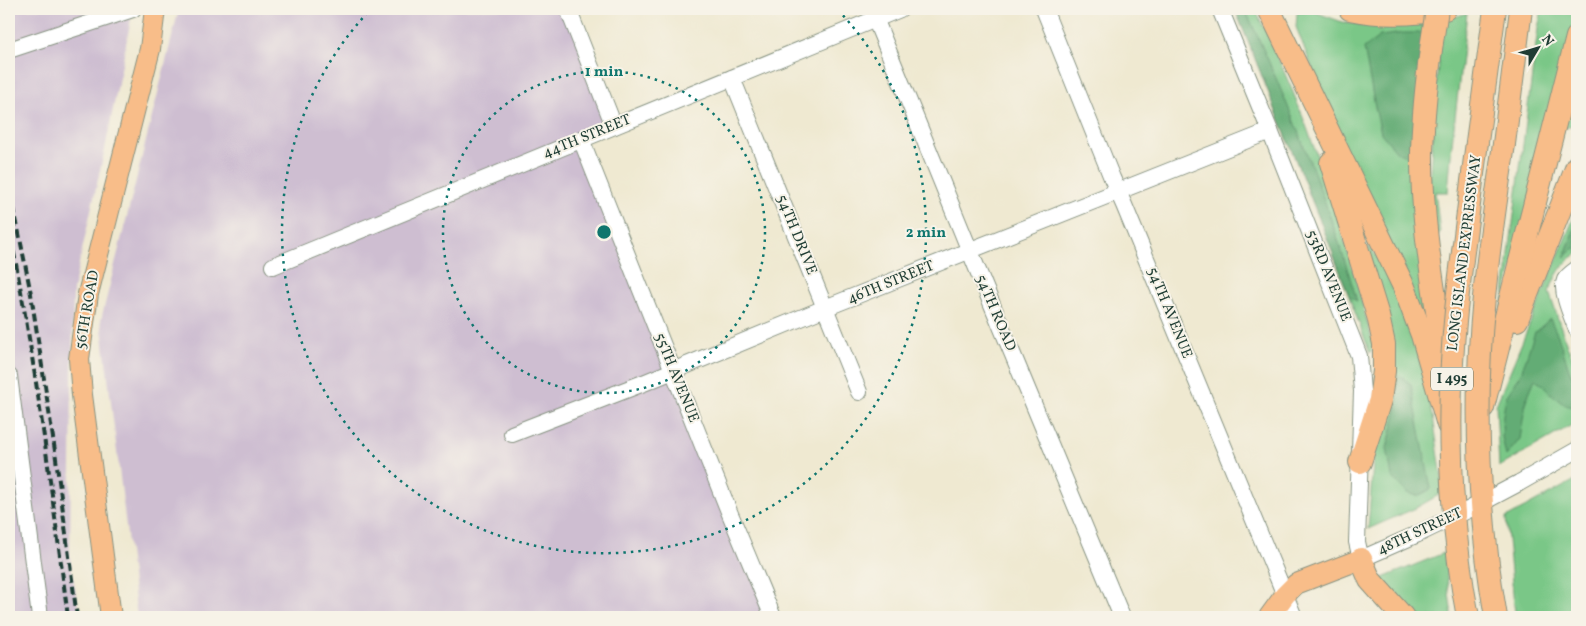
<svg xmlns="http://www.w3.org/2000/svg" width="1586" height="626" viewBox="0 0 1586 626" font-family="Vollkorn,serif">
	<style>
		.industrial { fill: #cebed1 }
		.green { fill: #7ac787; stroke: #4c825e }
		.forest { fill: #63ac74; stroke: #417454 }
		.lines { fill: none; stroke-linecap: round; stroke-linejoin: round }
		.minor-casing { stroke: #879382; stroke-width: 18 }
		.major-casing { stroke: #879382; stroke-width: 22 }
		.highway-casing { stroke: #879382; stroke-width: 24 }
		.minor { stroke: #fff; stroke-width: 16 }
		.major { stroke: #f8bd89; stroke-width: 20 }
		.highway { stroke: #f8bd89; stroke-width: 22 }
		.rail { stroke: #1f3d34; stroke-width: 4; stroke-dasharray: 8 4; stroke-linecap: butt }
		.minor-bridge-casing { stroke: #879382; stroke-width: 18; stroke-linecap: butt }
		.highway-bridge-casing { stroke: #879382; stroke-width: 24; stroke-linecap: butt }
		.minor-bridge { stroke: #fff; stroke-width: 16 }
		.highway-bridge { stroke: #f8bd89; stroke-width: 22 }
		.ring { fill: none; stroke: #0f766e; stroke-width: 2.5; stroke-dasharray: 2.5 5 }
		.labels { text-anchor: middle; dominant-baseline: central; stroke-width: 4; stroke-linejoin: round; paint-order: stroke }
		.shield { fill: #f7f3e8; stroke: #60746a; stroke-width: 1 }
		.shield-label { font-size: 14px; font-weight: bold; fill: #1f3d34 }
		.street-label { font-size: 15px; fill: #1f3d34; stroke: #f7f3e8 }
		.centre { fill: #0f766e; stroke: #f7f3e8; stroke-width: 2.5 }
		.ring-label { font-size: 15px; text-anchor: middle; font-weight: bold; fill: #0f766e; stroke: #f7f3e8; stroke-width: 4; stroke-linejoin: round; paint-order: stroke }
	</style>
	<rect width="100%" height="100%" fill="#f7f3e8"/>
	<filter id="ink" filterUnits="userSpaceOnUse"><feTurbulence type="fractalNoise" baseFrequency=".02" numOctaves="2"/><feDisplacementMap in="SourceGraphic" scale="10" xChannelSelector="R" yChannelSelector="G"/><feConvolveMatrix kernelMatrix="1 2 1 2 8 2 1 2 1" color-interpolation-filters="sRGB"/></filter>
	<filter id="wash" filterUnits="userSpaceOnUse"><feTurbulence type="fractalNoise" baseFrequency=".0096" numOctaves="4" result="noise"/><feDisplacementMap in="SourceGraphic" scale="20" xChannelSelector="R" yChannelSelector="G"/><feGaussianBlur stdDeviation="1.12" result="paint"/><feColorMatrix in="noise" values="0 0 0 0 0 0 0 0 0 0 0 0 0 0 0 0 0 1.4 0 .05"/><feComposite in="paint" operator="in"/></filter>
	<g filter="url(#wash)">
		<rect width="100%" height="100%" fill="#efe9d1"/>
		<g class="industrial">
			<path d="M9,9H133L106,144L73,290L70,559L80,617H9Z"/>
			<path d="M179,9H568L614,126L582,139L773,617H137L101,320Z"/>
		</g>
		<g class="green">
			<path d="M1235,9H1255C1268,37 1281,64 1293,92C1327,175 1351,261 1374,347L1370,353L1329,243Z"/>
			<path d="M1542,9H1577L1502,308L1538,28Z"/>
			<path d="M1312,11L1345,23L1384,26L1424,24L1431,321L1426,328L1341,142L1296,27L1297,13Z"/>
			<path d="M1467,13L1452,144L1448,192H1435L1440,233L1435,236L1429,187L1441,21Z"/>
			<path d="M1577,69V120L1576,124L1566,128L1562,125Z"/>
			<path d="M1577,210V254C1561,264 1556,275 1549,292L1568,348L1577,367V422L1499,467L1496,405Z"/>
			<path d="M1368,244L1389,275L1413,333L1433,416L1444,492L1416,508L1368,529L1374,451L1390,392Z"/>
			<path d="M1577,479V617H1516L1514,605L1506,518Z"/>
			<path d="M1444,553L1452,617H1411L1380,579Z"/>
		</g>
		<g class="forest">
			<path d="M1235,9H1245C1289,104 1328,201 1357,301L1349,296L1329,243Z"/>
			<path d="M1405,33H1423L1414,151L1410,157L1398,153L1381,133L1375,107L1364,48L1380,36Z"/>
			<path d="M1577,221V245L1564,258Z"/>
			<path d="M1550,319L1558,336L1570,372L1577,384V407C1558,408 1550,388 1535,379L1526,400L1520,439L1506,456L1502,437L1503,415L1506,397L1520,376L1535,332Z"/>
			<path d="M1398,375L1411,384L1431,489L1418,496L1407,493L1392,477L1387,448L1397,410Z"/>
		</g>
	</g>
	<g filter="url(#ink)">
		<g class="lines">
			<defs>
				<g id="minor">
					<path d="M568,9L614,126"/>
					<path d="M1044,9L1112,178L1124,205L1294,617"/>
					<path d="M1220,9L1270,131L1359,356L1362,391L1357,542L1361,559L1418,534"/>
					<path d="M872,11L976,266L1122,617"/>
					<path d="M9,50L133,9"/>
					<path d="M732,78L859,392"/>
					<path d="M581,139L728,509L773,617"/>
					<path d="M273,266L900,9"/>
					<path d="M1577,269C1573,272 1568,275 1565,280C1560,291 1573,319 1577,330"/>
					<path d="M9,376L40,617"/>
					<path d="M512,434L646,382L825,308L1270,131"/>
					<path d="M1519,483L1577,450"/>
				</g>
				<g id="major">
					<path d="M111,617L82,395L79,359L88,294L150,49L155,9"/>
					<path d="M1269,617L1285,595L1296,584L1361,559"/>
				</g>
				<g id="highway">
					<path d="M1269,9L1404,287L1422,335L1448,425"/>
					<path d="M1350,9C1382,16 1413,15 1445,9"/>
					<path d="M1432,42C1427,78 1423,115 1422,152C1421,226 1436,299 1446,372"/>
					<path d="M1477,142L1495,9"/>
					<path d="M1504,144L1521,9"/>
					<path d="M1331,163L1378,316L1384,344V371L1380,400L1360,462"/>
					<path d="M1517,320L1577,166"/>
					<path d="M1483,407L1577,37"/>
					<path d="M1361,559L1370,580L1403,617"/>
				</g>
			</defs>
			<use href="#minor" class="minor-casing"/>
			<use href="#major" class="major-casing"/>
			<use href="#highway" class="highway-casing"/>
			<use href="#minor" class="minor"/>
			<use href="#major" class="major"/>
			<use href="#highway" class="highway"/>
			<g class="rail">
				<path d="M9,183L31,294L55,451L77,617"/>
				<path d="M9,228C35,357 51,487 68,617"/>
			</g>
			<defs>
				<path id="minor-bridge" d="M1418,534L1468,510L1519,483"/>
				<g id="highway-bridge">
					<path d="M1432,42L1437,9"/>
					<path d="M1468,617C1449,521 1446,408 1456,311C1462,255 1470,198 1477,142"/>
					<path d="M1496,617C1482,538 1477,456 1479,375C1481,297 1493,221 1504,144"/>
				</g>
			</defs>
			<use href="#minor-bridge" class="minor-bridge-casing"/>
			<use href="#highway-bridge" class="highway-bridge-casing"/>
			<use href="#minor-bridge" class="minor-bridge"/>
			<use href="#highway-bridge" class="highway-bridge"/>
		</g>
	</g>
	<g class="ring">
		<circle cx="604" cy="232" r="161"/>
		<path d="M838 10A322 322 0 1 1 370 10"/>
	</g>
	<g class="labels">
		<rect class="shield" x="1431" y="367.5" width="42" height="23" rx="4"/>
		<g class="shield-label">
			<text x="1452" y="379">I 495</text>
		</g>
		<g class="street-label">
			<text transform="translate(587 137) rotate(-22)">44TH STREET</text>
			<text transform="translate(796 235) rotate(68)">54TH DRIVE</text>
			<text transform="translate(1465 253) rotate(-83)">LONG ISLAND EXPRESSWAY</text>
			<text transform="translate(1328 276) rotate(68)">53RD AVENUE</text>
			<text transform="translate(891 283) rotate(-22)">46TH STREET</text>
			<text transform="translate(88 310) rotate(-80)">56TH ROAD</text>
			<text transform="translate(995 313) rotate(67)">54TH ROAD</text>
			<text transform="translate(1169 313) rotate(68)">54TH AVENUE</text>
			<text transform="translate(676 378) rotate(68)">55TH AVENUE</text>
			<text transform="translate(1420 532) rotate(-25)">48TH STREET</text>
		</g>
	</g>
	<circle cx="604" cy="232" r="8" class="centre"/>
	<g class="ring-label">
		<text x="604" y="76">1 min</text>
		<text x="926" y="237">2 min</text>
	</g>
	<rect width="1586" height="626" fill="none" stroke="#f7f3e8" stroke-width="30"/>
	<g transform="translate(1538 48) rotate(52)" stroke="#f7f3e8" stroke-width="4" paint-order="stroke">
	<path d="M0-4L9 19L0 12L-9 19Z" fill="#1f3d34"/>
	<text y="-8" font-size="14" font-weight="bold" text-anchor="middle" fill="#1f3d34">N</text>
	</g>
</svg>
